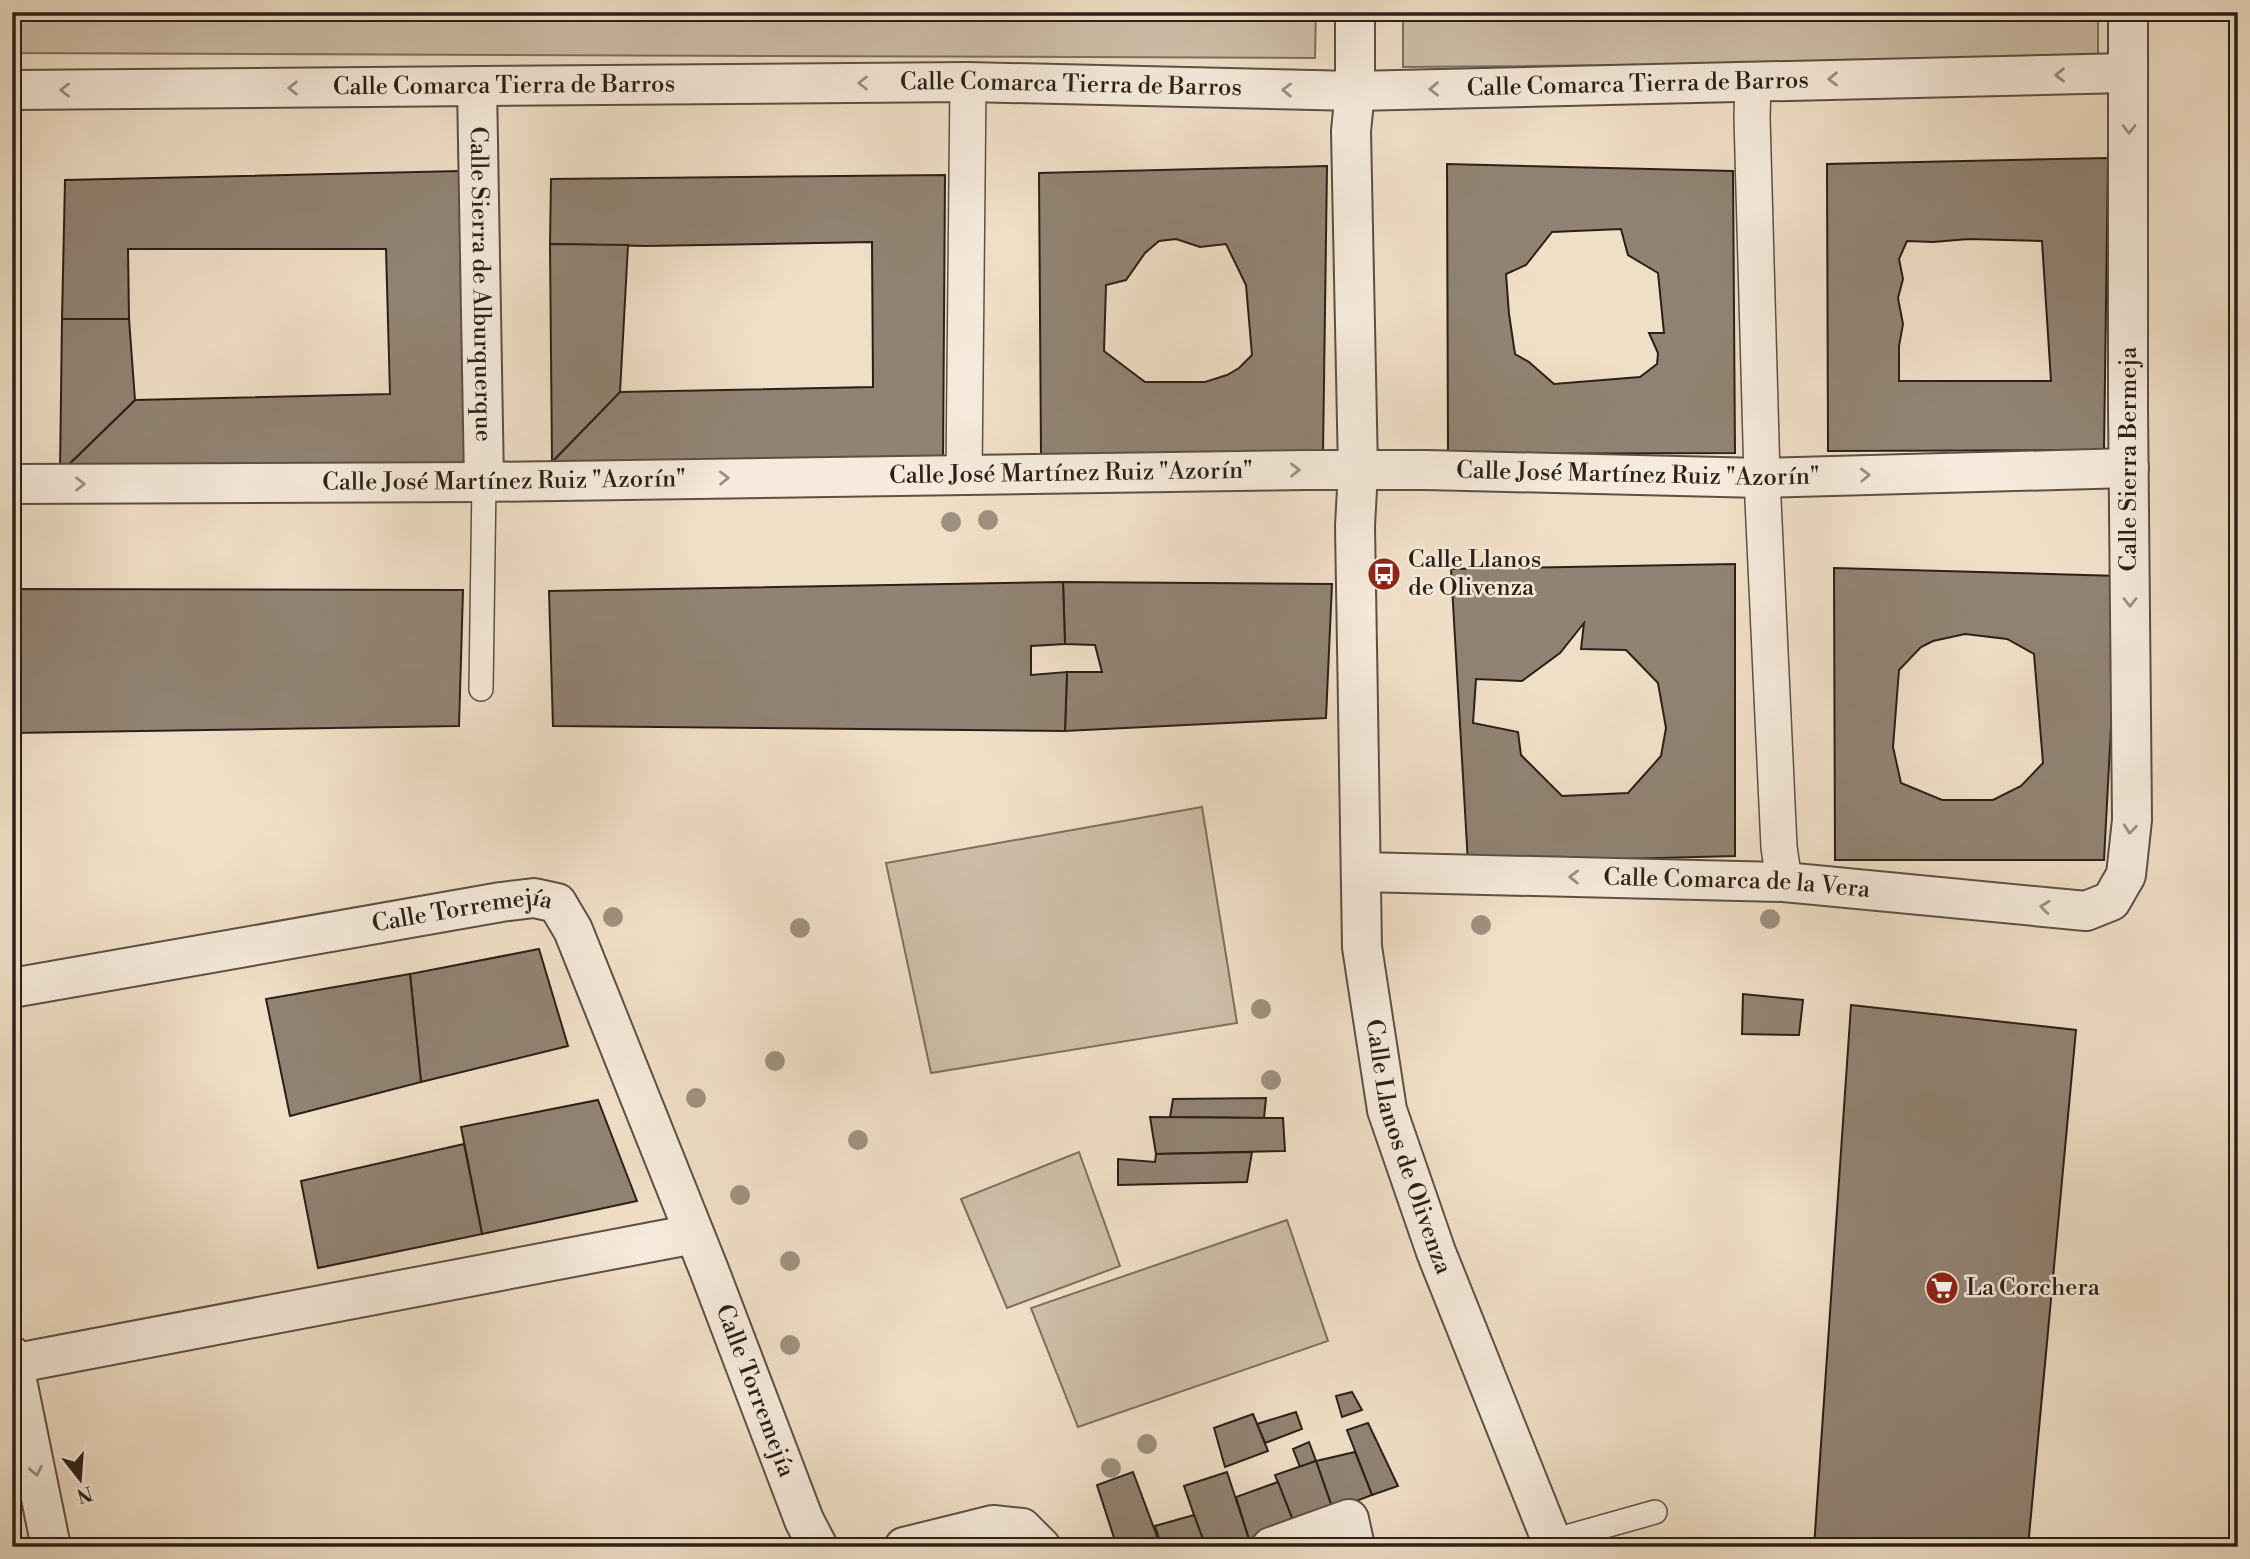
<svg xmlns="http://www.w3.org/2000/svg" width="2250" height="1559" viewBox="0 0 2250 1559" font-family="'Libre Bodoni',serif">
	<style>
		.green { fill: #cebfa9; stroke: #7c7060; stroke-width: 2 }
		.building { fill: #918373; stroke: #2a2018; stroke-width: 2; fill-rule: evenodd }
		.lines { fill: none; stroke-linecap: round; stroke-linejoin: round }
		.service-casing { stroke: #5c5044; stroke-width: 26 }
		.pedestrian-casing { stroke: #5c5044; stroke-width: 38 }
		.minor-casing { stroke: #5c5044; stroke-width: 42 }
		.service { stroke: #f5eadb; stroke-width: 23 }
		.pedestrian { stroke: #f5eadb; stroke-width: 35 }
		.minor { stroke: #f5eadb; stroke-width: 38 }
		.tree { fill: #9e907f }
		.oneway { stroke: #9a8f83 }
		.labels { text-anchor: middle; dominant-baseline: central; stroke-width: 5; stroke-linejoin: round; paint-order: stroke }
		.street-label { font-size: 24px; fill: #2a2018; stroke: #f5eadb }
		.poi-label { font-size: 24px; fill: #2a2018; stroke: #f5eadb; text-anchor: start }
	</style>
	<rect width="100%" height="100%" fill="#f0dfc7"/>
	<filter id="stains"><feTurbulence type="fractalNoise" baseFrequency=".00286" numOctaves="4"/><feColorMatrix values="0 0 0 0 .2 0 0 0 0 .09 0 0 0 0 .02 0 0 0 .5 -.17"/></filter>
	<radialGradient id="worn" r=".72"><stop offset=".6" stop-color="#630" stop-opacity="0"/><stop offset="1" stop-color="#630" stop-opacity=".3"/></radialGradient>
	<g class="green">
		<path d="M12,12H1316L1315,58L12,53Z"/>
		<path d="M1403,12H2098V61L1403,67Z"/>
		<path d="M1202,807L1237,1023L931,1073L886,863Z"/>
		<path d="M1079,1152L1120,1266L1007,1308L961,1199Z"/>
		<path d="M1287,1220L1328,1341L1078,1427L1031,1308Z"/>
	</g>
	<g class="building">
		<path d="M2108,158L2104,450L1828,451L1827,164ZM1969,239L2042,241L2051,381H1899V346L1903,324L1898,298L1903,279L1899,259L1907,241L1933,242Z"/>
		<path d="M1447,164L1733,171L1735,453L1448,454ZM1621,229L1628,255L1658,273L1664,333H1649L1658,353L1657,364L1640,377L1554,384L1529,362L1515,354L1509,314L1506,274L1526,265L1552,232Z"/>
		<path d="M1327,166L1323,453L1041,455L1039,173ZM1176,239L1200,247L1226,244L1246,285L1252,355L1239,368L1227,375L1205,382H1145L1104,351L1106,285L1126,280L1145,253L1159,241Z"/>
		<path d="M460,171L466,467L60,473L135,400L390,394L386,249H128L129,319H62L65,180Z"/>
		<path d="M945,175L943,460L552,462L620,392L873,387L872,242L646,246L550,244L551,179Z"/>
		<path d="M550,244L628,245L620,392L552,462Z"/>
		<path d="M62,319H129L135,400L60,473Z"/>
		<path d="M1735,564V856L1468,863L1451,569ZM1584,623L1581,649L1626,650L1658,683L1666,728L1661,756L1628,793L1562,796L1521,755L1518,732L1473,723L1476,679L1522,681L1560,653Z"/>
		<path d="M1834,568L2119,576L2104,860H1835ZM1965,634L2007,639L2034,654L2043,763L2021,786L1993,800H1942L1901,783L1893,747L1899,670L1921,647L1933,641Z"/>
		<path d="M1063,582L1332,584L1326,718L1065,731L1067,672H1102L1095,645L1065,644Z"/>
		<path d="M1063,582L1065,644L1031,646V675L1067,672L1065,731L553,726L549,591Z"/>
		<path d="M12,589L463,590L459,726L12,733Z"/>
		<path d="M539,949L568,1046L421,1082L410,974Z"/>
		<path d="M410,974L421,1082L290,1116L266,999Z"/>
		<path d="M1743,994L1803,1000L1799,1035L1742,1034Z"/>
		<path d="M1851,1005L2076,1030L2028,1547H1814Z"/>
		<path d="M1266,1098L1264,1118L1170,1117L1173,1099Z"/>
		<path d="M598,1100L637,1201L482,1234L461,1127Z"/>
		<path d="M1150,1117L1283,1118L1285,1151L1156,1154Z"/>
		<path d="M464,1144L482,1234L318,1268L301,1181Z"/>
		<path d="M1252,1152L1247,1182L1118,1185V1159L1155,1162L1156,1154Z"/>
		<path d="M1352,1392L1362,1410L1342,1417L1336,1396Z"/>
		<path d="M1296,1412L1302,1429L1265,1443L1257,1424Z"/>
		<path d="M1253,1414L1268,1451L1225,1467L1214,1428Z"/>
		<path d="M1368,1423L1398,1486L1372,1495L1347,1430Z"/>
		<path d="M1309,1442L1316,1461L1300,1467L1293,1449Z"/>
		<path d="M1355,1452L1372,1495L1333,1510L1316,1461Z"/>
		<path d="M1316,1461L1333,1510L1294,1523L1275,1475Z"/>
		<path d="M1133,1472L1161,1547H1117L1097,1485Z"/>
		<path d="M1227,1472L1249,1539L1225,1547H1205L1184,1486Z"/>
		<path d="M1278,1482L1294,1523L1249,1539L1236,1497Z"/>
		<path d="M1194,1515L1206,1547H1162L1155,1526Z"/>
	</g>
	<g class="lines">
		<defs>
			<g id="service">
				<path d="M481,689L484,482"/>
				<path d="M1552,1541L1655,1512"/>
			</g>
			<g id="pedestrian">
				<path d="M1753,81L1752,118L1762,478L1779,847L1784,882"/>
				<path d="M964,475L968,82"/>
			</g>
			<g id="minor">
				<path id="s1" d="M1355,12V91L1351,131L1358,471L1355,526L1362,947L1387,1110L1436,1252L1554,1547"/>
				<path id="s2" d="M477,86L484,482"/>
				<path id="s3" d="M12,90L968,82L1355,91L2128,73"/>
				<path id="s4" d="M12,484L484,482L1306,470H1426L1762,478L2129,468"/>
				<path id="s5" d="M1361,872L1784,882L2086,911L2111,901L2126,875L2132,820L2128,406V12"/>
				<path id="s6" d="M12,988L501,902L534,898L557,903L573,930L709,1270L804,1520L818,1547"/>
				<path d="M12,1356L51,1547"/>
				<path d="M12,1364L694,1234"/>
				<path d="M904,1547L993,1525L1022,1528L1041,1547"/>
				<path d="M1271,1547L1349,1519L1355,1547"/>
			</g>
		</defs>
		<use href="#service" class="service-casing"/>
		<use href="#pedestrian" class="pedestrian-casing"/>
		<use href="#minor" class="minor-casing"/>
		<use href="#service" class="service"/>
		<use href="#pedestrian" class="pedestrian"/>
		<use href="#minor" class="minor"/>
	</g>
	<g class="tree">
		<circle cx="988" cy="520" r="10"/>
		<circle cx="951" cy="522" r="10"/>
		<circle cx="613" cy="917" r="10"/>
		<circle cx="1770" cy="919" r="10"/>
		<circle cx="1481" cy="925" r="10"/>
		<circle cx="800" cy="928" r="10"/>
		<circle cx="1261" cy="1009" r="10"/>
		<circle cx="775" cy="1061" r="10"/>
		<circle cx="1271" cy="1080" r="10"/>
		<circle cx="696" cy="1098" r="10"/>
		<circle cx="858" cy="1140" r="10"/>
		<circle cx="740" cy="1195" r="10"/>
		<circle cx="790" cy="1261" r="10"/>
		<circle cx="790" cy="1345" r="10"/>
		<circle cx="1147" cy="1444" r="10"/>
		<circle cx="1111" cy="1468" r="10"/>
	</g>
	<defs><path id="oneway-chevron" d="M-2-3.5L2.5 0L-2 3.5" fill="none" stroke-width="1.6" stroke-linecap="round" stroke-linejoin="round" transform="scale(1.75)"/></defs>
	<g class="oneway">
		<use href="#oneway-chevron" transform="translate(2060 75) rotate(179)"/>
		<use href="#oneway-chevron" transform="translate(1833 79) rotate(179)"/>
		<use href="#oneway-chevron" transform="translate(863 83) rotate(180)"/>
		<use href="#oneway-chevron" transform="translate(293 88) rotate(180)"/>
		<use href="#oneway-chevron" transform="translate(1434 89) rotate(179)"/>
		<use href="#oneway-chevron" transform="translate(65 90) rotate(180)"/>
		<use href="#oneway-chevron" transform="translate(1287 90) rotate(-179)"/>
		<use href="#oneway-chevron" transform="translate(2129 129) rotate(90)"/>
		<use href="#oneway-chevron" transform="translate(1295 470) rotate(-1)"/>
		<use href="#oneway-chevron" transform="translate(1865 475) rotate(-2)"/>
		<use href="#oneway-chevron" transform="translate(724 478) rotate(-1)"/>
		<use href="#oneway-chevron" transform="translate(80 484)"/>
		<use href="#oneway-chevron" transform="translate(2130 602) rotate(90)"/>
		<use href="#oneway-chevron" transform="translate(2130 829) rotate(96)"/>
		<use href="#oneway-chevron" transform="translate(1574 877) rotate(-179)"/>
		<use href="#oneway-chevron" transform="translate(2045 907) rotate(-174)"/>
		<use href="#oneway-chevron" transform="translate(36 1471) rotate(78)"/>
	</g>
	<defs>
		<symbol id="bus-disc" viewBox="-11 -11 22 22"><circle r="9.5" fill="#8f2418" stroke="#f5eadb"/><path d="M-5-6H5V4H4V6H2V4H-2V6H-4V4H-5ZM-3.5-4V0h7V-4ZM-3.5 1.2v1.5H-2V1.2ZM2 1.2v1.5H3.5V1.2Z" fill="#fff"/></symbol>
		<symbol id="supermarket-disc" viewBox="-11 -11 22 22"><circle r="9.5" fill="#8f2418" stroke="#f5eadb"/><path d="M-6-5.5h2.5l.6 2H6L4.5 2H-2.5L-4.4-4H-6ZM-1.5 3.2a1.3 1.3 0 1 0 .1 0ZM3 3.2a1.3 1.3 0 1 0 .1 0Z" fill="#fff"/></symbol>
	</defs>
	<g fill-rule="evenodd">
		<use href="#bus-disc" x="1365" y="555" width="38" height="38"/>
		<use href="#supermarket-disc" x="1923" y="1269" width="38" height="38"/>
	</g>
	<g class="labels">
		<g class="street-label">
			<text stroke="none"><textPath href="#s3" startOffset="1626">Calle Comarca Tierra de Barros</textPath></text>
			<text stroke="none"><textPath href="#s3" startOffset="492">Calle Comarca Tierra de Barros</textPath></text>
			<text stroke="none"><textPath href="#s3" startOffset="1059">Calle Comarca Tierra de Barros</textPath></text>
			<text stroke="none"><textPath href="#s2" startOffset="198">Calle Sierra de Alburquerque</textPath></text>
			<text transform="translate(2129 459) rotate(-90)">Calle Sierra Bermeja</text>
			<text stroke="none"><textPath href="#s4" startOffset="1059">Calle José Martínez Ruiz "Azorín"</textPath></text>
			<text stroke="none"><textPath href="#s4" startOffset="1626">Calle José Martínez Ruiz "Azorín"</textPath></text>
			<text stroke="none"><textPath href="#s4" startOffset="492">Calle José Martínez Ruiz "Azorín"</textPath></text>
			<text stroke="none"><textPath href="#s5" startOffset="376">Calle Comarca de la Vera</textPath></text>
			<text stroke="none"><textPath href="#s6" startOffset="457">Calle Torremejía</textPath></text>
			<text stroke="none"><textPath href="#s1" startOffset="1141">Calle Llanos de Olivenza</textPath></text>
			<text stroke="none"><textPath href="#s6" startOffset="1080">Calle Torremejía</textPath></text>
		</g>
		<g class="poi-label">
			<text x="1408" y="560">Calle Llanos<tspan x="1408" dy="28">de Olivenza</tspan></text>
			<text x="1966" y="1288">La Corchera</text>
		</g>
	</g>
	<rect width="2250" height="1559" fill="none" stroke="#f0dfc7" stroke-width="42"/>
	<rect x="14" y="14" width="2222" height="1531" fill="none" stroke="#2a2018" stroke-width="3.5"/>
	<rect x="21" y="21" width="2208" height="1517" fill="none" stroke="#2a2018" stroke-width="2"/>
	<g transform="translate(80 1479) rotate(163)" stroke="#f5eadb" stroke-width="5" paint-order="stroke">
	<path d="M0-5L12 26L0 18L-12 26Z" fill="#2a2018"/>
	<text y="-10" font-size="19" font-weight="bold" text-anchor="middle" fill="#2a2018">N</text>
	</g>
	<rect width="100%" height="100%" filter="url(#stains)"/>
	<rect width="100%" height="100%" fill="url(#worn)"/>
</svg>
